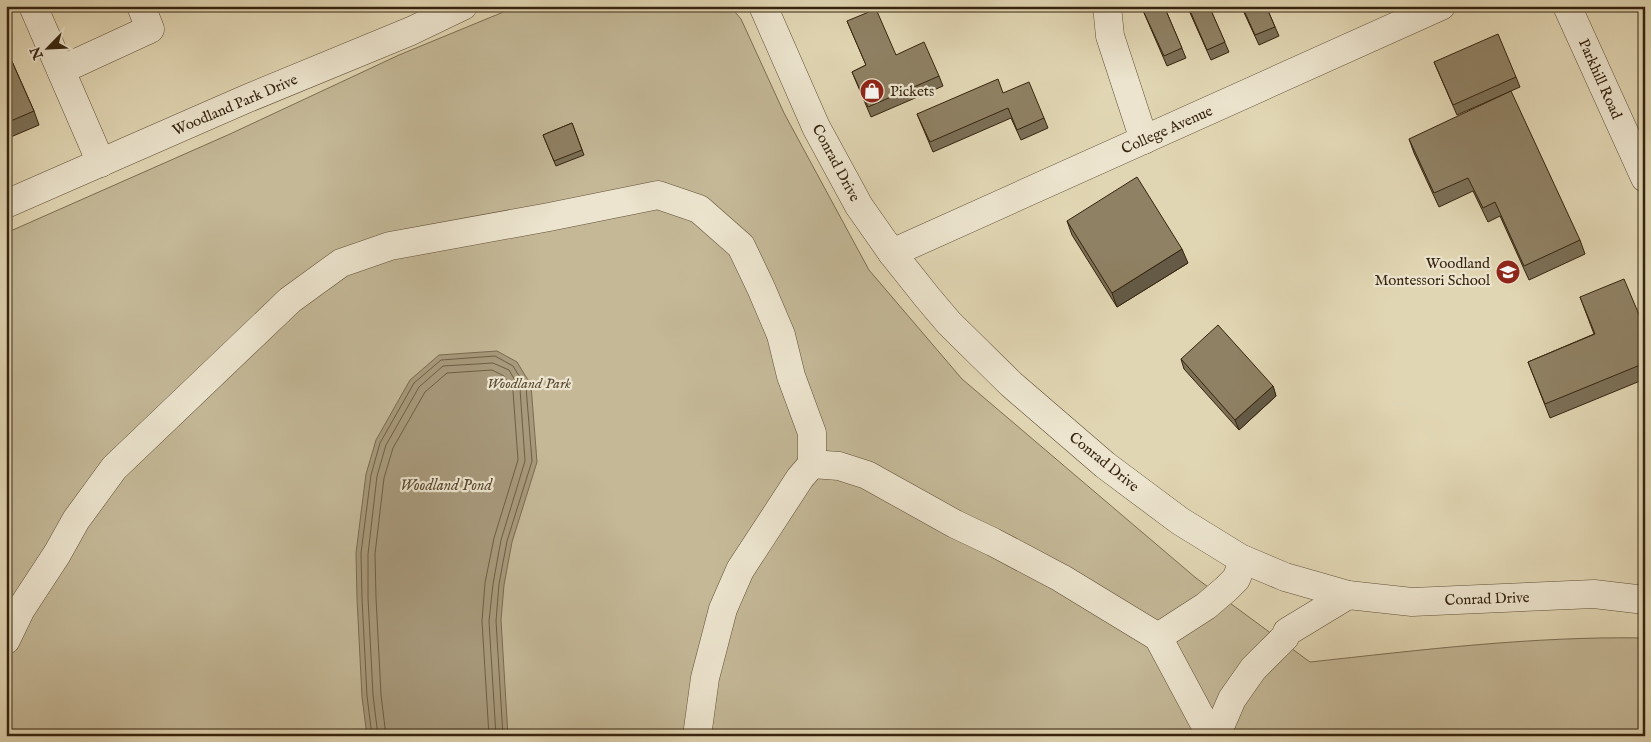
<svg xmlns="http://www.w3.org/2000/svg" width="1651" height="742" viewBox="0 0 1651 742" font-family="'IM FELL English',serif">
	<style>
		.green { fill: #c4b897; stroke: #7d6e53 }
		.water { fill: #a7997b; stroke: #7a6a50 }
		.lines { fill: none; stroke-linecap: round; stroke-linejoin: round }
		.shore { stroke: #6e5e45; stroke-width: 1 }
		.minor-casing { stroke: #615038; stroke-width: 29 }
		.minor { stroke: #ece4ce; stroke-width: 28 }
		.wall { fill: #7b6f56; stroke: #36240f }
		.shaded-wall { fill: #645a46; stroke: #36240f }
		.building { fill: #8f8164; stroke: #36240f }
		.labels { text-anchor: middle; dominant-baseline: central; stroke-width: 4.5; stroke-linejoin: round; paint-order: stroke }
		.street-label { font-size: 15px; fill: #36240f; stroke: #ece4ce }
		.poi-label { font-size: 15px; fill: #36240f; stroke: #ece4ce; text-anchor: start }
		.park-label { font-size: 15px; font-style: italic; fill: #5a4931; stroke: #ece4ce }
		.water-label { font-size: 16px; font-style: italic; fill: #58472f; stroke: #ece4ce }
	</style>
	<rect width="100%" height="100%" fill="#e1d6b3"/>
	<filter id="stains"><feTurbulence type="fractalNoise" baseFrequency=".004" numOctaves="4"/><feColorMatrix values="0 0 0 0 .2 0 0 0 0 .09 0 0 0 0 .02 0 0 0 .5 -.17"/></filter>
	<radialGradient id="worn" r=".72"><stop offset=".6" stop-color="#630" stop-opacity="0"/><stop offset="1" stop-color="#630" stop-opacity=".3"/></radialGradient>
	<path class="green" d="M518,6H730L741,19L784,113L869,270L962,379L1196,578L1310,662C1421,650 1533,636 1645,638V736H6V233L230,134L399,55Z"/>
	<path class="water" d="M497,351L517,362L531,385L537,462L512,542L504,585L501,620L508,736H367L362,697L357,599L356,553L366,474L376,440L410,380L439,355Z"/>
	<g class="lines">
		<g class="shore">
			<path d="M372,736L367,696L362,598L361,553L371,475L380,443L414,383L441,360L495,356L513,366L526,387L532,461L507,541L499,584L496,621L503,736"/>
			<path d="M378,736L373,695L368,598V554L377,476L386,445L419,387L443,366L493,363L509,370L520,389L525,461L501,540L493,584L489,621L496,736"/>
			<path d="M386,736L381,695L376,598L375,554L384,478L393,448L425,392L447,373L492,370L504,376L513,391L518,460L494,538L485,583L482,621L489,736"/>
		</g>
		<defs>
			<g id="minor">
				<path d="M33,6L101,163"/>
				<path d="M763,6L816,127L859,206L892,253L927,297L949,323L1011,384L1105,465L1180,521L1240,558L1285,577L1348,595L1412,602L1594,594L1645,600"/>
				<path d="M1107,6L1110,36L1144,140"/>
				<path d="M1567,6L1645,178"/>
				<path d="M61,70L150,29L141,6"/>
				<path d="M6,204L246,99L411,31L463,6"/>
				<path d="M892,253L1441,6"/>
				<path d="M1158,637L1206,606L1226,589L1236,579L1244,560"/>
				<path d="M6,640L21,609L57,554L76,520L114,468L290,300L341,263L390,246L549,217L658,195L699,209L741,246L761,288L781,335L791,376L812,433V464L839,466L867,475L955,524L993,542L1061,578L1158,637L1211,736"/>
				<path d="M697,736L705,678L723,609L740,570L800,478L812,464"/>
				<path d="M1216,736L1232,699L1253,669L1285,637L1287,632L1348,595"/>
			</g>
		</defs>
		<use href="#minor" class="minor-casing"/>
		<use href="#minor" class="minor"/>
	</g>
	<g class="wall">
		<path d="M1141,6H1164L1186,58L1167,66Z"/>
		<path d="M1187,6H1209L1229,52L1211,60Z"/>
		<path d="M1241,6H1266L1279,36L1259,45Z"/>
		<path d="M847,21L896,55L939,76L943,86L871,117L852,72L866,65Z"/>
		<path d="M6,48L34,111L39,125L6,139Z"/>
		<path d="M1434,62L1516,77L1520,87L1457,115Z"/>
		<path d="M1003,93L1044,118L1048,128L1021,140L1011,118L933,152L917,114Z"/>
		<path d="M572,123L584,155L556,166L543,135Z"/>
		<path d="M1409,139L1580,240L1585,254L1529,280L1500,216L1488,222L1473,191L1439,207L1414,153Z"/>
		<path d="M1067,221L1188,263L1117,307L1072,235Z"/>
		<path d="M1580,297L1640,317L1645,315V379L1550,418L1528,362L1594,334Z"/>
		<path d="M1181,359L1273,386L1276,396L1239,430L1184,369Z"/>
	</g>
	<g class="shaded-wall">
		<path d="M1182,249L1188,263L1117,307L1112,293Z"/>
		<path d="M1273,386L1276,396L1239,430L1235,420Z"/>
	</g>
	<g class="building">
		<path d="M1141,6H1164L1182,48L1164,56Z"/>
		<path d="M1188,6H1209L1225,42L1207,50Z"/>
		<path d="M1242,6H1266L1275,27L1255,35Z"/>
		<path d="M876,9L896,55L924,42L939,76L868,107L852,72L866,65L847,21Z"/>
		<path d="M1498,34L1516,77L1453,105L1434,62Z"/>
		<path d="M6,48L34,111L6,123Z"/>
		<path d="M998,79L1003,93L1029,82L1044,118L1017,130L1008,108L930,142L917,114Z"/>
		<path d="M1511,91L1580,240L1524,266L1495,202L1483,208L1468,178L1434,193L1409,139Z"/>
		<path d="M572,123L582,150L554,161L543,135Z"/>
		<path d="M1137,177L1182,249L1112,293L1067,221Z"/>
		<path d="M1624,279L1640,317L1645,315V363L1545,404L1528,362L1595,334L1580,297Z"/>
		<path d="M1218,325L1273,386L1235,420L1181,359Z"/>
	</g>
	<defs>
		<symbol id="shop-disc" viewBox="-11 -11 22 22"><circle r="9.5" fill="#8f2418" stroke="#ece4ce"/><path d="M-5-2.5h2.3a2.7 3.5 0 0 1 5.4 0H5L5.5 6h-11ZM-1.5-2.5h3a1.5 2.3 0 0 0-3 0Z" fill="#fff"/></symbol>
		<symbol id="school-disc" viewBox="-11 -11 22 22"><circle r="9.5" fill="#8f2418" stroke="#ece4ce"/><path d="M0-5L7-2L0 1L-7-2ZM-4 1L0 2.5L4 1V4Q0 6-4 4Z" fill="#fff"/></symbol>
	</defs>
	<g fill-rule="evenodd">
		<use href="#shop-disc" x="858" y="77" width="28" height="28"/>
		<use href="#school-disc" x="1494" y="258" width="28" height="28"/>
	</g>
	<g class="labels">
		<g class="street-label">
			<text transform="translate(1600 79) rotate(66)">Parkhill Road</text>
			<text transform="translate(235 105) rotate(-23)">Woodland Park Drive</text>
			<text transform="translate(1167 130) rotate(-24)">College Avenue</text>
			<text transform="translate(836 163) rotate(62)">Conrad Drive</text>
			<text transform="translate(1104 462) rotate(39)">Conrad Drive</text>
			<text transform="translate(1487 599) rotate(-2)">Conrad Drive</text>
		</g>
		<g class="poi-label">
			<text x="890" y="91">Pickets</text>
			<text x="1490" y="263" text-anchor="end">Woodland<tspan x="1490" dy="17">Montessori School</tspan></text>
		</g>
		<g class="park-label">
			<text x="529" y="383">Woodland Park</text>
		</g>
		<g class="water-label">
			<text x="446" y="486">Woodland Pond</text>
		</g>
	</g>
	<rect width="1651" height="742" fill="none" stroke="#e1d6b3" stroke-width="25"/>
	<rect x="8" y="8" width="1636" height="727" fill="none" stroke="#36240f" stroke-width="2.5"/>
	<rect x="12" y="12" width="1626" height="717" fill="none" stroke="#36240f"/>
	<g transform="translate(48 48) rotate(246)" stroke="#ece4ce" stroke-width="4" paint-order="stroke">
	<path d="M0-4L9 19L0 12L-9 19Z" fill="#36240f"/>
	<text y="-8" font-size="14" font-weight="bold" text-anchor="middle" fill="#36240f">N</text>
	</g>
	<rect width="100%" height="100%" filter="url(#stains)"/>
	<rect width="100%" height="100%" fill="url(#worn)"/>
</svg>
